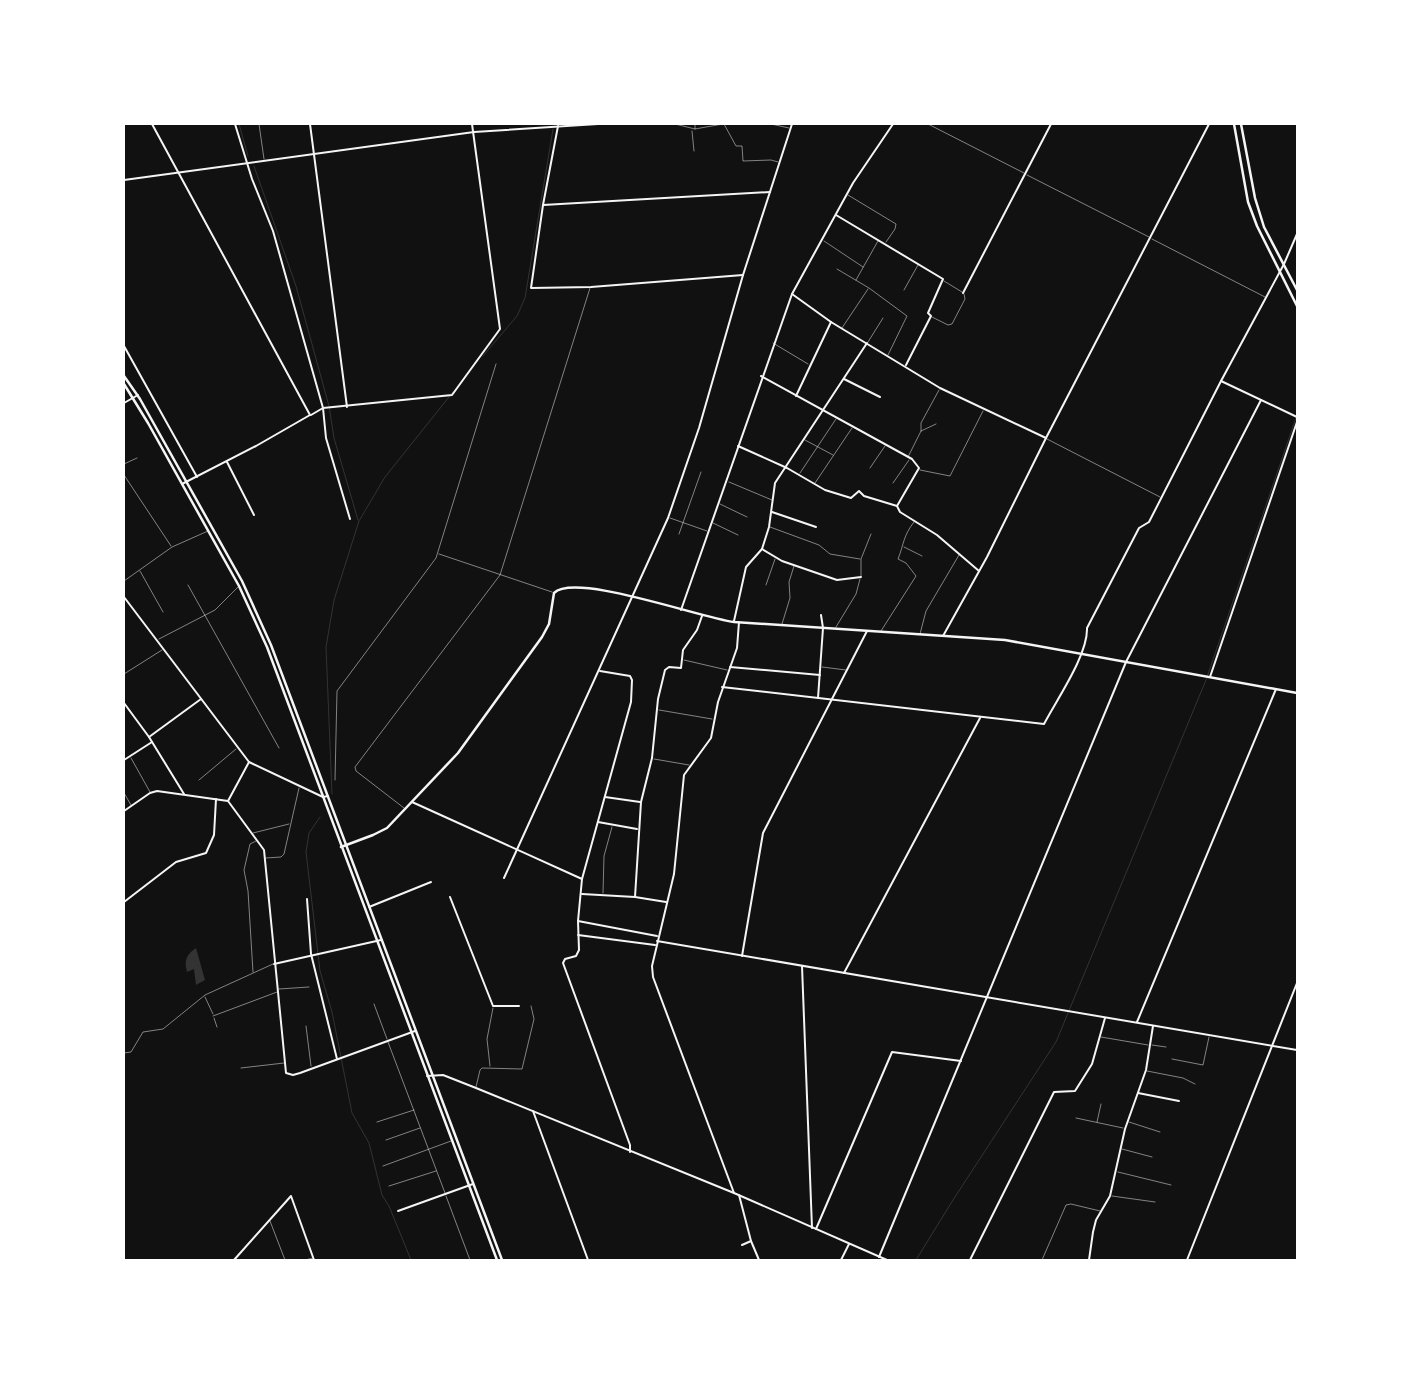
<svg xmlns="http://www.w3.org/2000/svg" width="1421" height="1384" viewBox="0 0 1421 1384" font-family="Quicksand,sans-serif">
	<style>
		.water { fill: #333 }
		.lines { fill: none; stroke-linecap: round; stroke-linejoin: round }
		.stream { stroke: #333; stroke-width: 1 }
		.service { stroke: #f5f5f5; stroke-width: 0.5 }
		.minor { stroke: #f5f5f5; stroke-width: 2 }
		.tertiary { stroke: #f5f5f5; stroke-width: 2.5 }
		.primary { stroke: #f5f5f5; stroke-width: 2.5 }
	</style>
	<rect width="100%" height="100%" fill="#111"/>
	<path class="water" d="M196,948L205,980L196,985L194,969L187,972C184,960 186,955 196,948Z"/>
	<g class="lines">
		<g class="stream">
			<path d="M239,124L248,156"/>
			<path d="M254,166L296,286L329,406L334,438L358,520"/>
			<path d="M483,356L517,316L525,298L553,129"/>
			<path d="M332,794L326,647L334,600L359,521L385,477L453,392"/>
			<path d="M320,817L309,833L306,852L320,971L332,1012L352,1113L369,1143L382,1195L389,1206L411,1260"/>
			<path d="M916,1260L953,1200L1056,1042L1206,680L1297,415"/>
		</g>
		<g class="service">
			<path d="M259,124L264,159"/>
			<path d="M626,124H650"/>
			<path d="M675,124L695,129L723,124"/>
			<path d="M695,124V129"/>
			<path d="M724,124L736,146H742L743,161L771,160L778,162"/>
			<path d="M771,124L789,128"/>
			<path d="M928,124L1024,173"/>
			<path d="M692,131L694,151"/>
			<path d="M1027,175L1149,237"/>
			<path d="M848,195L896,224L895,229L886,242"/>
			<path d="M1152,239L1265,297"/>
			<path d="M824,241L863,267"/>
			<path d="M837,269L869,288L907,316L888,355"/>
			<path d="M856,280L878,241"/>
			<path d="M944,281L962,292"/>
			<path d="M904,290L918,265"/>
			<path d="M932,317L948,325L952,324L965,299L964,294"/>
			<path d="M842,328L868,289"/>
			<path d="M868,342L883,318"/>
			<path d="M773,343L808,364"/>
			<path d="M921,431V423L939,390"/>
			<path d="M1047,439L1160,497"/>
			<path d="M805,440L833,455"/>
			<path d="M908,457L921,431L936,424"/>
			<path d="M124,464L137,458"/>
			<path d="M870,468L885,446"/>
			<path d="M920,470L950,476L983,411"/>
			<path d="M800,473L836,419"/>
			<path d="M124,475L171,546"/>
			<path d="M729,482L772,500"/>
			<path d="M815,483L852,428"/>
			<path d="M893,483L909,460"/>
			<path d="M720,504L747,517"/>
			<path d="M670,518L707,531"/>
			<path d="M713,523L738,535"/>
			<path d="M770,527L819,545L830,554L860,559"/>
			<path d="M679,534L701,472"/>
			<path d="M904,547L922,556"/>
			<path d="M439,554L552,592"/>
			<path d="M140,571L163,612"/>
			<path d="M861,576V559L871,534"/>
			<path d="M124,581L172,547L208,531"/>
			<path d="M188,585L279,748"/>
			<path d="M766,585L775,559"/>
			<path d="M782,624L790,598L789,582L794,566"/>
			<path d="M836,627L856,594L860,579"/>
			<path d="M881,631L916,576L906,563L898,559C904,544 903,536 914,522"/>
			<path d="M920,634L926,611L959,555"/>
			<path d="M159,639L215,610L238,587"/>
			<path d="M684,660L727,670"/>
			<path d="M822,667L846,670"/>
			<path d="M124,674L162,650"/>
			<path d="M659,710L712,719"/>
			<path d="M131,758L150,792"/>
			<path d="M654,759L689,765"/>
			<path d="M199,780L236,749"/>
			<path d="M335,780L337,691L436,558L496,364"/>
			<path d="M124,793L131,805"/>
			<path d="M404,808L356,771L355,767L500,575L590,288"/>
			<path d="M253,833L289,824"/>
			<path d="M266,858L281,857L284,854L299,788"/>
			<path d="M603,893L604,856L612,827"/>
			<path d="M253,972L248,891L244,870L250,844L256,841"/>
			<path d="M279,989L309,987"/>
			<path d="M205,997L213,1014"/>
			<path d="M374,1004L387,1039"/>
			<path d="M213,1016L277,992"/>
			<path d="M214,1018L217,1027"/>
			<path d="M306,1026L311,1066"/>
			<path d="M1101,1037L1148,1045"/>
			<path d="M388,1042L445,1193"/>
			<path d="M1152,1045L1166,1047"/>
			<path d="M124,1053L131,1052L143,1032L163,1029L205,995L273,964"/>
			<path d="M1172,1059L1203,1065L1209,1037"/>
			<path d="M490,1066L487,1039L493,1008"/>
			<path d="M241,1068L284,1063"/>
			<path d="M1147,1071L1183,1078L1195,1084"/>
			<path d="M476,1087L480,1070L482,1068L522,1069L534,1019L531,1006"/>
			<path d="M1076,1118L1123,1128"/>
			<path d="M377,1122L414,1110"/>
			<path d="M1097,1122L1101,1104"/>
			<path d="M1129,1122L1160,1132"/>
			<path d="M386,1140L420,1128"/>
			<path d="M1122,1149L1152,1157"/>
			<path d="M383,1166L451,1141"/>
			<path d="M1118,1172L1171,1185"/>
			<path d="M389,1186L436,1171"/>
			<path d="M446,1196L470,1260"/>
			<path d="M1112,1196L1155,1202"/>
			<path d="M270,1221L285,1260"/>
			<path d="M305,1260L313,1258"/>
			<path d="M1042,1260L1066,1205L1071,1204L1100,1211"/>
		</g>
		<g class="minor">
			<path d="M152,124L310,415L256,446L182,484"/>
			<path d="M235,124L252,179L273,231L295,309L323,408L326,438L350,519"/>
			<path d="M310,124L347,407"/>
			<path d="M558,126L543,205L531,288L591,287L743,275"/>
			<path d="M124,180L474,132L598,124"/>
			<path d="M543,205L770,192"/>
			<path d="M836,215L943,279L928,313L931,316L906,365"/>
			<path d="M963,293L1051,124"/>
			<path d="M792,294L831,322L940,388L1046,438"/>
			<path d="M124,346L197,477"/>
			<path d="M761,376L912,459L919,468L897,506"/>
			<path d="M844,379L880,397"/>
			<path d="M1221,381L1297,417"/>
			<path d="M796,396L831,322"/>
			<path d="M124,403L138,395"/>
			<path d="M311,415L323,408L452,395L500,329L472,124"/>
			<path d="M738,446L787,468L825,490L851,498L859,491L864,496L897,506L900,512L937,535L979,571"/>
			<path d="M227,462L254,515"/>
			<path d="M772,512L816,527"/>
			<path d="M762,549L782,561L837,580L861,577"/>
			<path d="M124,597L249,762L323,797L328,796"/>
			<path d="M681,610L792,294L853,183L893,124"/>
			<path d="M734,621L746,567L762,549L769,527L775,483L867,343"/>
			<path d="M943,636L987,557L1046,438L1209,124"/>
			<path d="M730,667L820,675"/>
			<path d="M600,671L630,676L632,680L631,702L582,879L578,921L579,950L576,956L565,959L563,963L630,1145V1152"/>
			<path d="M1210,677L1297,422"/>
			<path d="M722,687L1044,724C1057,699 1088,655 1087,628L1139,528L1149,522L1221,381L1284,264L1297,234"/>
			<path d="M818,698L823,628L821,615"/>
			<path d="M124,703L149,737L184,794"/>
			<path d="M149,737L201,699"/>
			<path d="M124,760L152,742"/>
			<path d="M605,797L640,802"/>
			<path d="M228,801L264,850L286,1073L293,1075L300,1073L415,1031"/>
			<path d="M412,802L582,879"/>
			<path d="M124,811L150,793L157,791L228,801L249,762"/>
			<path d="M598,822L637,829"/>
			<path d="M504,878L668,518L699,428L743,275L792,124"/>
			<path d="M582,894L635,897L666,902"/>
			<path d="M450,897L493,1006H519"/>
			<path d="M635,897L641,802L652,758L658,699L665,670L669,667L681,668L683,650L697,630L702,616"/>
			<path d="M307,899L311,954L337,1059"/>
			<path d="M124,902L176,862L206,853L214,835L216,799"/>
			<path d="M369,907L431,882"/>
			<path d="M578,921L657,936"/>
			<path d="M578,935L655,945"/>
			<path d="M657,941L1297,1050"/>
			<path d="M742,956L763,833L867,631"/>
			<path d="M274,964L381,940"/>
			<path d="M802,966L812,1228"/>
			<path d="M844,973L980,718"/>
			<path d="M1137,1022L1276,689"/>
			<path d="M427,1076L443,1075L476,1088L734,1193L887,1260"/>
			<path d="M1138,1093L1179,1101"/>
			<path d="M533,1111L588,1260"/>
			<path d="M734,1193L653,977L652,966L674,874L684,775L711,738L718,702L737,648L739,622"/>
			<path d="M739,1195L751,1241L742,1245"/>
			<path d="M398,1211L473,1184"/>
			<path d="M816,1229L892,1052L961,1061"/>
			<path d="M751,1241L759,1260"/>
			<path d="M879,1257L1126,662L1261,400"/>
			<path d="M234,1260L291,1196L314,1260"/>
			<path d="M841,1260L849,1244"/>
			<path d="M970,1260L1054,1092L1075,1091L1092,1064L1105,1018"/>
			<path d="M1089,1260L1093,1232L1096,1220L1110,1196L1125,1129L1146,1070L1153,1026"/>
			<path d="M1187,1260L1297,983"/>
		</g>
		<g class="tertiary">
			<path d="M1234,124L1248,202L1257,226L1297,306"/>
			<path d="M1241,124L1255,198L1264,227L1297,290"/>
			<path d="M341,847L373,835L387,828L458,753L542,637L549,624L554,593C575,572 701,618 734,622L1005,640L1297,693"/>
		</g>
		<g class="primary">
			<path d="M124,376L140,399L242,581L271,645L502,1260"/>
			<path d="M124,384L148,423L239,586L267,647L497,1260"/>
		</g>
	</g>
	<rect width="1421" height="1384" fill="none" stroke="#ffffff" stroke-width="250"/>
</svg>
